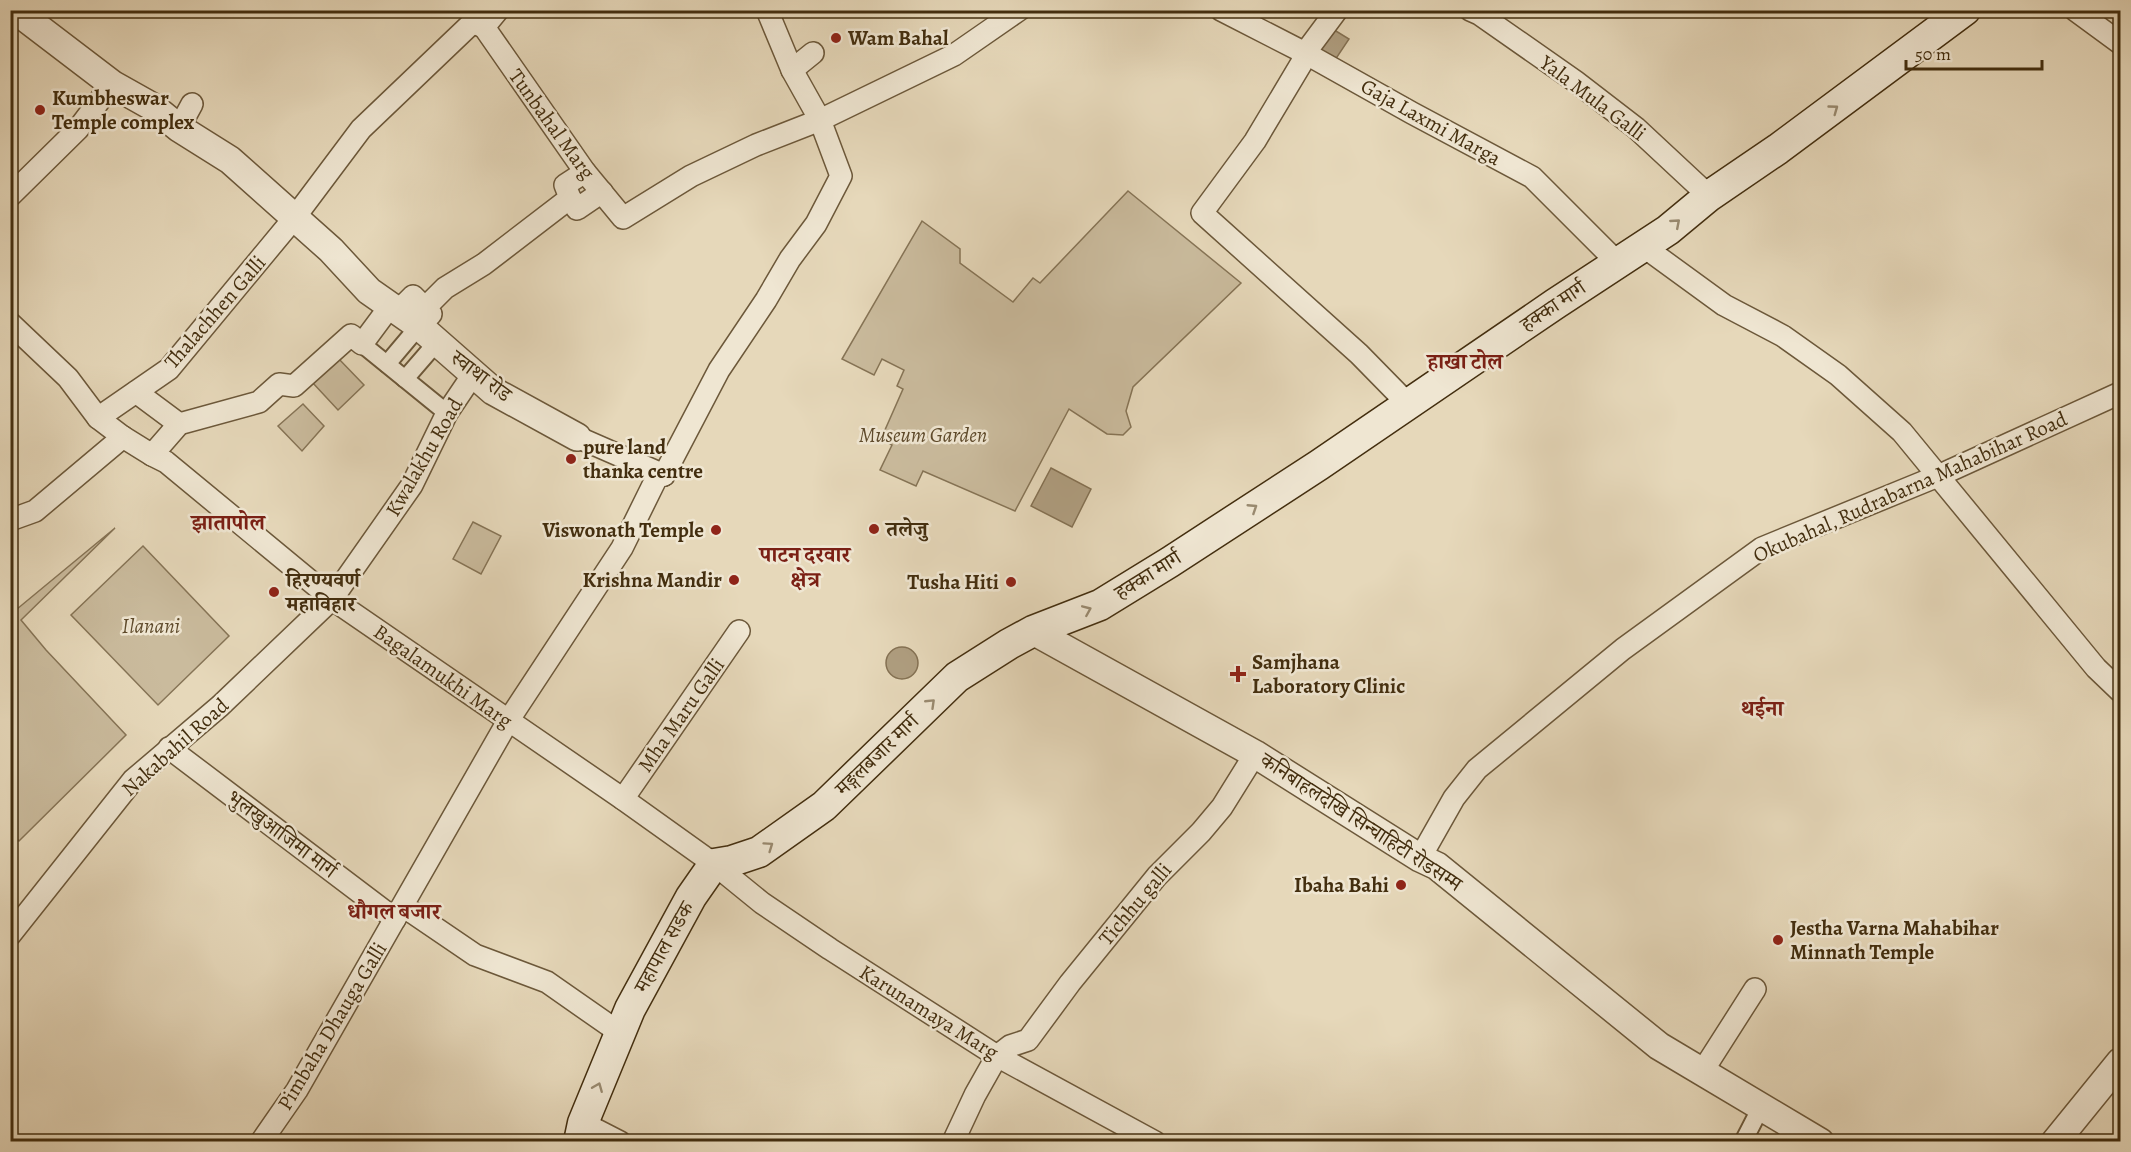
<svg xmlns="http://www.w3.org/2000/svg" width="2131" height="1152" viewBox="0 0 2131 1152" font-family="Alegreya,'Noto Serif Devanagari',serif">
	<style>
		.green { fill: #cabb9d; stroke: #867456; stroke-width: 1.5 }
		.water { fill: #af9e80; stroke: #847153; stroke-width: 1.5 }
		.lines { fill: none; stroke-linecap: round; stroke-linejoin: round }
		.pedestrian-casing { stroke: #6c583a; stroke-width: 20 }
		.minor-casing { stroke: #6c583a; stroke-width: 24 }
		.tertiary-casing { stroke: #6c583a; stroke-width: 30 }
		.secondary-casing { stroke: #432e0f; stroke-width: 33 }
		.pedestrian { stroke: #efe6d2; stroke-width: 16 }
		.minor { stroke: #efe6d2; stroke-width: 21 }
		.tertiary { stroke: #efe6d2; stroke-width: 27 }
		.secondary { stroke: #efe6d2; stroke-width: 30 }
		.oneway { stroke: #998a70 }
		.poi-dot { fill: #8f2418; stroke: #efe6d2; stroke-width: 2 }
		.labels { text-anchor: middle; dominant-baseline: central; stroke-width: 5; stroke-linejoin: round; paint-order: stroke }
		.poi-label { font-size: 21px; font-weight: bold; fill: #432e0f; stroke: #efe6d2; text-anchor: start }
		.street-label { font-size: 21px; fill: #432e0f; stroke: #efe6d2 }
		.park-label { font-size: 21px; font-style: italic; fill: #5e4a2b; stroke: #efe6d2 }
		.neighbourhood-label { font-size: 22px; font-weight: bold; fill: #7a1f14; stroke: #efe6d2 }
	</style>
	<rect width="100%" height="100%" fill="#e6d8ba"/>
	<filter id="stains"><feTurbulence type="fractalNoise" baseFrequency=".00333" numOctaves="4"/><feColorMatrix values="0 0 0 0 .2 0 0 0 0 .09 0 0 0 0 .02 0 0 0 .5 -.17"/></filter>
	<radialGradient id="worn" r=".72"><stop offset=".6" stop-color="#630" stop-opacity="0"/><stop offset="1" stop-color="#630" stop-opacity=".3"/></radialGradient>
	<g class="green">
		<path d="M1128,191L1241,283L1133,387L1126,411L1131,427L1123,435L1107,434L1069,409L1015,511L923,471L916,486L880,470L892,445L881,439L903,389L897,386L904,370L882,359L874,375L842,359L922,221L960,249V263L1013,302L1033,278L1040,283Z"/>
		<path d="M337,357L364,385L338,410L312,382Z"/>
		<path d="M303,404L324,426L302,451L278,426Z"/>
		<path d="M473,522L501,536L481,574L453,559Z"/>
		<path d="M115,528L21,620L46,650L126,735L19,841L10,832L11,614Z"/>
		<path d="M143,546L229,636L158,705L71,615Z"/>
	</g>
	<g class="water">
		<path d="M1331,28L1349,39L1333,63L1316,52Z"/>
		<path d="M1051,468L1091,489L1072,527L1031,506Z"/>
		<circle cx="902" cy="663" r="16"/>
	</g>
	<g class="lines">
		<defs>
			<g id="pedestrian">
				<path d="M362,344L447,413"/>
				<path d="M387,364L419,326"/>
				<path d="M405,379L437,342"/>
				<path d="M1743,1142L1761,1107"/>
			</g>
			<g id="minor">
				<path d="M1221,10L1305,53L1412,113L1532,177L1619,264"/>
				<path d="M1337,10L1305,53L1301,64L1255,141L1202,213L1359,354L1409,405"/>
				<path d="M1470,10L1479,14L1575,81L1636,128L1709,196"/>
				<path d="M2075,10L2120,43"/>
				<path d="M473,23L484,27L498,10"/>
				<path d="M484,27L585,172L623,218L691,176L756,145L820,120L954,55L1019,10"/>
				<path d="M792,70L813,53"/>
				<path d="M179,128L192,104"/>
				<path d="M10,196L78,129L112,84"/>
				<path d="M570,198L577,209L602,192"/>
				<path d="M1643,246L1724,305L1783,336L1838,375L1902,432L2096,668L2120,691"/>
				<path d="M398,311L413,296L425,308"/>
				<path d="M10,323L68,378L98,418L123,437L152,455L179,424L259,402L279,384L294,386L351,335L362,344L391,305"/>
				<path d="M419,326L431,314L425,308L445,288L484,264L570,198L565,185L585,172"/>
				<path d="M136,392L179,424"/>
				<path d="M98,418L169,369L295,217L361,129L472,23"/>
				<path d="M577,437L664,475"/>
				<path d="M152,455L166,462L332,599L623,799L714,864L762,903L830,949L997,1056L1155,1142"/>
				<path d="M664,475L719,370L766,300L790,259L816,224L841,176L820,120L792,70L767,10"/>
				<path d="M10,520L35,511L123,437"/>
				<path d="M169,748L395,919"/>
				<path d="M623,799L739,631"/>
				<path d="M1420,858L1454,798L1477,769L1623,649L1762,548L1938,476L2120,393"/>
				<path d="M403,906L475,955L547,982L620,1033"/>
				<path d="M10,935L133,780L220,706L332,599L412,485L447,413L474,373"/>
				<path d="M1702,1072L1755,989"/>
				<path d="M583,1123L620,1142"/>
				<path d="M261,1142L297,1090L508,721L622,548L657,477L664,475"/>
				<path d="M953,1142L975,1095L997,1056L1010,1046L1028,1040L1070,983L1157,876L1201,832L1222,807L1255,754"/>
			</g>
			<g id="tertiary">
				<path d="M15,10L112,84L153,107L179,128L230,160L331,250L369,291L419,326L493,391L577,437"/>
				<path d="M1033,631L1255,754L1420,858L1437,866L1659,1046L1820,1142"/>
				<path d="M2055,1142L2120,1062"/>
			</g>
			<path id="secondary" d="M579,1142L583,1123L630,1009L691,897L714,864L732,861L759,852L824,806L957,677L1009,644L1033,631L1100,605L1170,562L1319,465L1555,304L1668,230L1709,196L1778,149L1965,10"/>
		</defs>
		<use href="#pedestrian" class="pedestrian-casing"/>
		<use href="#minor" class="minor-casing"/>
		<use href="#tertiary" class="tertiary-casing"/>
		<use href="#secondary" class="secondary-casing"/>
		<use href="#pedestrian" class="pedestrian"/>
		<use href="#minor" class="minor"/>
		<use href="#tertiary" class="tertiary"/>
		<use href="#secondary" class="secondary"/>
	</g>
	<defs><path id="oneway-chevron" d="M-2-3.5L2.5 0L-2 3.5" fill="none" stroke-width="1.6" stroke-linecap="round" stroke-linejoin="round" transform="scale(1.5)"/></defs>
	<g class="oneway">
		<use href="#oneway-chevron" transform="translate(1834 109) rotate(-36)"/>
		<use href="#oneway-chevron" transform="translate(1676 223) rotate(-41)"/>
		<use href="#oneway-chevron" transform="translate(1253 508) rotate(-33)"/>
		<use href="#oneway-chevron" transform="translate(1087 610) rotate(-23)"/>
		<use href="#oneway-chevron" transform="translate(931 703) rotate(-44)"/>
		<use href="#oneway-chevron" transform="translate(769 846) rotate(-35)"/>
		<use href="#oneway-chevron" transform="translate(598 1087) rotate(-68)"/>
	</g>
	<g class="poi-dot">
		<circle cx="836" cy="38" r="6"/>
		<circle cx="40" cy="110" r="6"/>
		<circle cx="571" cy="459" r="6"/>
		<circle cx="874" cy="529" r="6"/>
		<circle cx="716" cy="530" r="6"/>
		<circle cx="734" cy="580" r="6"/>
		<circle cx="1011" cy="582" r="6"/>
		<circle cx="274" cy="592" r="6"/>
		<path d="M1235 665h6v6h6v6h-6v6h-6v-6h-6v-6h6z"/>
		<circle cx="1401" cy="885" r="6"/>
		<circle cx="1778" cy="940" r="6"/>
	</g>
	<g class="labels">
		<g class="poi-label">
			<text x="848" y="38">Wam Bahal</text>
			<text x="52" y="98">Kumbheswar<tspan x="52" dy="24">Temple complex</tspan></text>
			<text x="583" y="447">pure land<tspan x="583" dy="24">thanka centre</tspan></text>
			<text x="886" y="529">तलेजु</text>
			<text x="704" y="530" text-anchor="end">Viswonath Temple</text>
			<text x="286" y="580">हिरण्यवर्ण<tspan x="286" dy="24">महाविहार</tspan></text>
			<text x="722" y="580" text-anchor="end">Krishna Mandir</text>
			<text x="999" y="582" text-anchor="end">Tusha Hiti</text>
			<text x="1252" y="662">Samjhana<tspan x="1252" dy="24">Laboratory Clinic</tspan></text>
			<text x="1389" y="885" text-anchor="end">Ibaha Bahi</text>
			<text x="1790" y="928">Jestha Varna Mahabihar<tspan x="1790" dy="24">Minnath Temple</tspan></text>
		</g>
		<g class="street-label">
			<text transform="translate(1593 98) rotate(37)">Yala Mula Galli</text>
			<text transform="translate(1431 122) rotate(29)">Gaja Laxmi Marga</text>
			<text transform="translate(552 124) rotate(54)">Tunbahal Marg</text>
			<text transform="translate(1553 306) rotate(-34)">हक्का मार्ग</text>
			<text transform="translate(215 312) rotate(-49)">Thalachhen Galli</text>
			<text transform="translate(481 376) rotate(37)">स्वाथा रोड</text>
			<text transform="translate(424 457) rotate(-60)">Kwalakhu Road</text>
			<text transform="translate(1910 487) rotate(-24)">Okubahal, Rudrabarna Mahabihar Road</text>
			<text transform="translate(1148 575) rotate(-32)">हक्का मार्ग</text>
			<text transform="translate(443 676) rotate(35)">Bagalamukhi Marg</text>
			<text transform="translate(681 715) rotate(-55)">Mha Maru Galli</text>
			<text transform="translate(175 747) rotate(-42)">Nakabahil Road</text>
			<text transform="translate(877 755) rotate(-44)">मङ्गलबजार मार्ग</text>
			<text transform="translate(1361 822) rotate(33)">कनिबाहलदेखि सिन्चाहिटी रोडसम्म</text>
			<text transform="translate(282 834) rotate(37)">भुलखुआजिमा मार्ग</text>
			<text transform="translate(1135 904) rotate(-50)">Tichhu galli</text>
			<text transform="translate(664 947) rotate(-61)">महापाल सडक</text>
			<text transform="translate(929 1012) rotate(32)">Karunamaya Marg</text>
			<text transform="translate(332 1026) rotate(-59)">Pimbaha Dhauga Galli</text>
		</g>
		<g class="park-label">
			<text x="923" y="435">Museum Garden</text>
			<text x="151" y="626">Ilanani</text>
		</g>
		<g class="neighbourhood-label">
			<text x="1465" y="362">हाखा टोल</text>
			<text x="228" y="523">झातापोल</text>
			<text x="805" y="555">पाटन दरवार<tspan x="805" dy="25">क्षेत्र</tspan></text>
			<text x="1762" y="709">थईना</text>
			<text x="394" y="912">धौगल बजार</text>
		</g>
	</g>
	<rect width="2131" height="1152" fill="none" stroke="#e6d8ba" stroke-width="36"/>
	<rect x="12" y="12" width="2107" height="1128" fill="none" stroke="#432e0f" stroke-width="3"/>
	<rect x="18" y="18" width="2095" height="1116" fill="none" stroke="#432e0f" stroke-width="1.5"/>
	<path d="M1906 60v9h136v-9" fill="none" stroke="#432e0f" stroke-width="3"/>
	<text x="1915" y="60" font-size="18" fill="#432e0f" stroke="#efe6d2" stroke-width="4.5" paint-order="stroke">50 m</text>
	<rect width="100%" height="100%" filter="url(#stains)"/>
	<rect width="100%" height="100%" fill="url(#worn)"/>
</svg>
